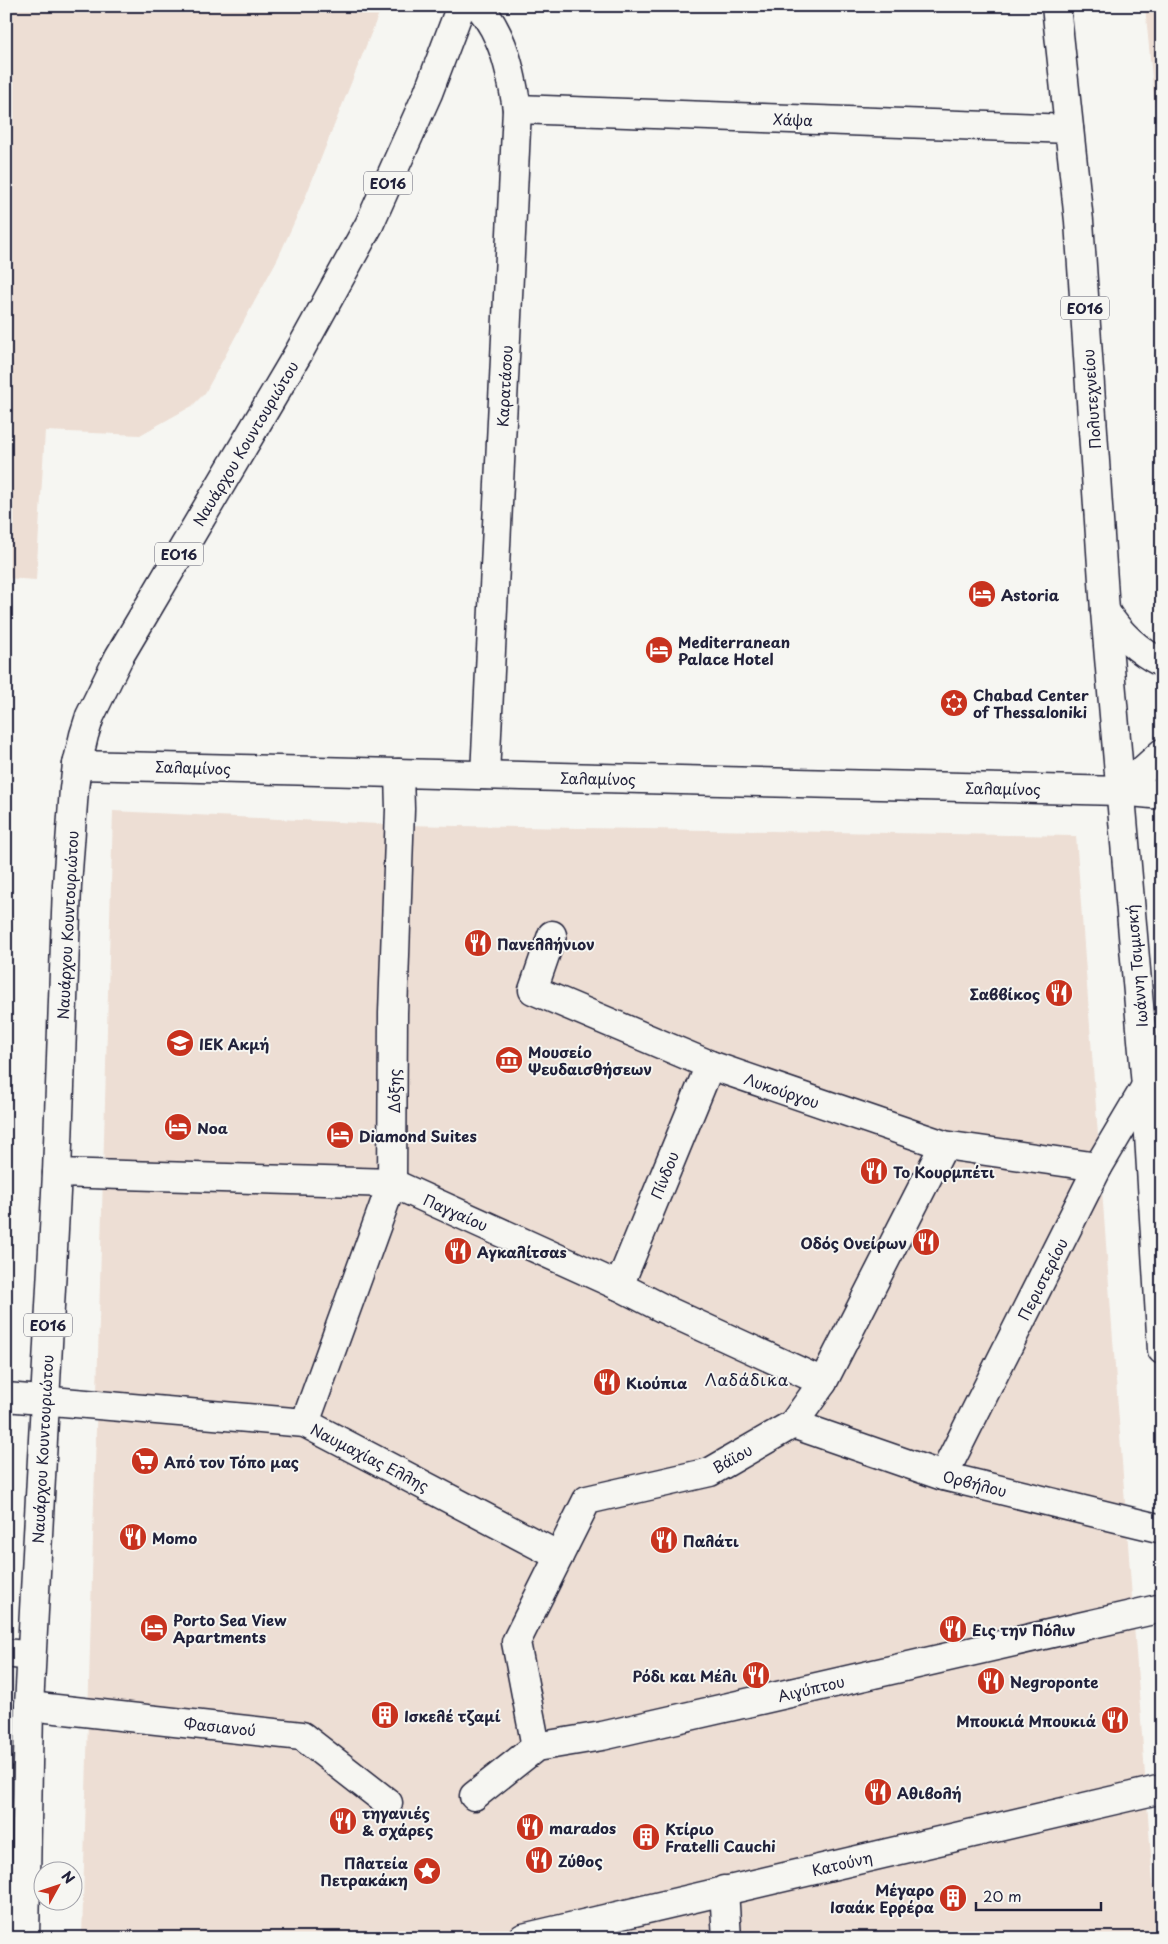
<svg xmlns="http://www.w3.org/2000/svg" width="1168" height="1944" viewBox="0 0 1168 1944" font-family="'Playpen Sans',sans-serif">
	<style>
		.built { fill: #edded4 }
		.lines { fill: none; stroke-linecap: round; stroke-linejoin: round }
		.minor-casing { stroke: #22223b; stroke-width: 31 }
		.major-casing { stroke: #22223b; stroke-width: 31 }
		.minor { stroke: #f6f6f2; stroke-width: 28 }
		.major { stroke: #f6f6f2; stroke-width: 28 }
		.labels { text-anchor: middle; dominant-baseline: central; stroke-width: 4; stroke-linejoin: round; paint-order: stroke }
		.shield { fill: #f6f6f2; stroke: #626272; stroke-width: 1 }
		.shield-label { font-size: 14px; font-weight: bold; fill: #22223b }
		.street-label { font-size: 15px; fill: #22223b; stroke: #f6f6f2 }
		.poi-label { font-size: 15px; font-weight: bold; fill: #22223b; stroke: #f6f6f2; text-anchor: start }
		.neighbourhood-label { font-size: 16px; letter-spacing: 1px; fill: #22223b; stroke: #f6f6f2 }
	</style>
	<rect width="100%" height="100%" fill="#f6f6f2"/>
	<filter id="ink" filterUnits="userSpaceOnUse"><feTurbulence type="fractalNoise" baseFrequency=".02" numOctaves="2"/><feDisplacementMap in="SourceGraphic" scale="10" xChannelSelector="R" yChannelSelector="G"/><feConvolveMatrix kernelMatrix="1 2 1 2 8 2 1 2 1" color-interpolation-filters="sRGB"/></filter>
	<g filter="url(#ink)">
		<g class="built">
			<path d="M6,6H382L303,203L278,258L205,393L192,406L140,435L45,431L36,580L6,578Z"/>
			<path d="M1145,6H1162V210L1156,118Z"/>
			<path d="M113,811L399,825L1076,836L1157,1938H82Z"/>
		</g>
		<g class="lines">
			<defs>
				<g id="minor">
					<path d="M479,6C504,36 511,71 517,109L485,775"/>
					<path d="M517,109L1069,129"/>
					<path d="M1120,791L1162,795"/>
					<path d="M552,935L533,990L710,1065L944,1145L1098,1167"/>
					<path d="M57,1173L392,1183L619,1286L670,1312L823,1382"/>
					<path d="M619,1286L710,1065"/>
					<path d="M6,1397L305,1423L559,1556"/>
					<path d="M305,1423L392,1183L393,1013L400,809L399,773"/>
					<path d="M793,1424L943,1476L1162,1529"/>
					<path d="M943,1476L1098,1167L1146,1086"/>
					<path d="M6,1653L31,1656"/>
					<path d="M29,1706L302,1736L388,1803"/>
					<path d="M536,1747L516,1642L587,1500L710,1472L793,1424L823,1382L944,1145"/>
					<path d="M474,1796L536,1747L602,1736L1162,1608"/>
					<path d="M724,1890L727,1938"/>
					<path d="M6,1917L25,1918"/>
					<path d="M523,1938L1162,1789"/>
				</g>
				<g id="major">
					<path d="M1056,6L1079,221L1105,611L1146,1086L1162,1350"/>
					<path d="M1105,611C1119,633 1138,651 1162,663"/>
					<path d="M77,765L1120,791"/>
					<path d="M1120,791L1162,753"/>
					<path d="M25,1938L29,1706L57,1173L67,885L74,789L77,765L84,735L90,716L119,657L299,352L369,225L428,93L461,6"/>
				</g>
			</defs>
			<use href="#minor" class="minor-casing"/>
			<use href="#major" class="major-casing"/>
			<use href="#minor" class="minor"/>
			<use href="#major" class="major"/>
		</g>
	</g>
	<defs>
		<symbol id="hotel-disc" viewBox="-11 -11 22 22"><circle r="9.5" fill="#c8321e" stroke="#f6f6f2"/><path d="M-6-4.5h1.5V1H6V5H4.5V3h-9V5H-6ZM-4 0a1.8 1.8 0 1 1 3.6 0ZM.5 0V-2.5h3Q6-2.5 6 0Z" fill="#fff"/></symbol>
		<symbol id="synagogue-disc" viewBox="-11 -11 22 22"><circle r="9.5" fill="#c8321e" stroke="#f6f6f2"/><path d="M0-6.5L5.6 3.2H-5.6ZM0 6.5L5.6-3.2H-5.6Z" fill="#fff"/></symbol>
		<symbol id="restaurant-disc" viewBox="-11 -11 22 22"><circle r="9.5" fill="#c8321e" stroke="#f6f6f2"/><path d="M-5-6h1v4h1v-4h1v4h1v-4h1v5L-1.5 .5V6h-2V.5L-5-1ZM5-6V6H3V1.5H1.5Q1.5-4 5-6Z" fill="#fff"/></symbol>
		<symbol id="school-disc" viewBox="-11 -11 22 22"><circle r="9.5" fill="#c8321e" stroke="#f6f6f2"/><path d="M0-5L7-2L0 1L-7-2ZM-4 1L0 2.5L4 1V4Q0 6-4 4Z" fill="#fff"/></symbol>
		<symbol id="museum-disc" viewBox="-11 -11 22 22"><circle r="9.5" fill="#c8321e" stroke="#f6f6f2"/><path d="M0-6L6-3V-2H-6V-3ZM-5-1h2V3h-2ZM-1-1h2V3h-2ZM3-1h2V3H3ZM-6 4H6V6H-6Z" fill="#fff"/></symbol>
		<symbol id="supermarket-disc" viewBox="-11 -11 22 22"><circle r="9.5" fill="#c8321e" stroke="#f6f6f2"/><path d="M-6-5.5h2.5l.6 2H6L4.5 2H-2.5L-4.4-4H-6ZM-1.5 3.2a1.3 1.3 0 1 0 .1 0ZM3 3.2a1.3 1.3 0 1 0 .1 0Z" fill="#fff"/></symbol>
		<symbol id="building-disc" viewBox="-11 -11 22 22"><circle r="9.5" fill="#c8321e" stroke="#f6f6f2"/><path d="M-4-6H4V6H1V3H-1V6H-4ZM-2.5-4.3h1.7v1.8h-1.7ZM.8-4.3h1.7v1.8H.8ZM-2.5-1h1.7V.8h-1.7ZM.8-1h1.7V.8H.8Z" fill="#fff"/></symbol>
		<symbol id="sight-disc" viewBox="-11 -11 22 22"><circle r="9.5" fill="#c8321e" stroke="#f6f6f2"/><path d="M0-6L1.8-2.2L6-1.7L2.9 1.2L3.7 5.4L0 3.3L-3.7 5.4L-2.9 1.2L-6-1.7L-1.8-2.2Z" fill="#fff"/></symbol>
	</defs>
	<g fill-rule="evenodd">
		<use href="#hotel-disc" x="966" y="578" width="32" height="32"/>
		<use href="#hotel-disc" x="643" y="634" width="32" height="32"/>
		<use href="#synagogue-disc" x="938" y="687" width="32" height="32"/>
		<use href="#restaurant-disc" x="462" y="927" width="32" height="32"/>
		<use href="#restaurant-disc" x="1043" y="977" width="32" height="32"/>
		<use href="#school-disc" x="164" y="1027" width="32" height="32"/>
		<use href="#museum-disc" x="493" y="1044" width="32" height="32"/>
		<use href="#hotel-disc" x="162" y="1111" width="32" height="32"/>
		<use href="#hotel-disc" x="324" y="1119" width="32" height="32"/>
		<use href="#restaurant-disc" x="858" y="1155" width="32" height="32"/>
		<use href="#restaurant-disc" x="910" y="1226" width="32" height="32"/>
		<use href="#restaurant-disc" x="442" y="1235" width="32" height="32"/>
		<use href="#restaurant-disc" x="591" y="1366" width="32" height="32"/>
		<use href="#supermarket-disc" x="129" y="1445" width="32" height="32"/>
		<use href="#restaurant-disc" x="117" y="1521" width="32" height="32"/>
		<use href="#restaurant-disc" x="648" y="1524" width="32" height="32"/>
		<use href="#hotel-disc" x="138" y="1612" width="32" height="32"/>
		<use href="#restaurant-disc" x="937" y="1613" width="32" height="32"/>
		<use href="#restaurant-disc" x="740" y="1659" width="32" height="32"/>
		<use href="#restaurant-disc" x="975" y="1665" width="32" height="32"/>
		<use href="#building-disc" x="369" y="1699" width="32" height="32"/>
		<use href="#restaurant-disc" x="1099" y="1704" width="32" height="32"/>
		<use href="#restaurant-disc" x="862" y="1776" width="32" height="32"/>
		<use href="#restaurant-disc" x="327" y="1805" width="32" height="32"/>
		<use href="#restaurant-disc" x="514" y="1811" width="32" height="32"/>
		<use href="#building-disc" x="630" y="1821" width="32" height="32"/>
		<use href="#restaurant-disc" x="523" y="1844" width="32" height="32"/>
		<use href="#sight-disc" x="411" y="1855" width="32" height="32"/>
		<use href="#building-disc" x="937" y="1882" width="32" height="32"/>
	</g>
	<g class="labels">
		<g class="shield">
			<rect x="364" y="171.5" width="48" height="23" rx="4"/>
			<rect x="1061" y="296.5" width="48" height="23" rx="4"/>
			<rect x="155" y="542.5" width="48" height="23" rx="4"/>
			<rect x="24" y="1313.5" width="48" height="23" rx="4"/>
		</g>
		<g class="shield-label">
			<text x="388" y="183">ΕΟ16</text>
			<text x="1085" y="308">ΕΟ16</text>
			<text x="179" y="554">ΕΟ16</text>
			<text x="48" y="1325">ΕΟ16</text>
		</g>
		<g class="street-label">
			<text transform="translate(793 119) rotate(2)">Χάψα</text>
			<text transform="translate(504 386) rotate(-87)">Καρατάσου</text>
			<text transform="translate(1091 399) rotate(-94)">Πολυτεχνείου</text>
			<text transform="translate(245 443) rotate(-59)">Ναυάρχου Κουντουριώτου</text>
			<text transform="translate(193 767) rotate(2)">Σαλαμίνος</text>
			<text transform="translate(598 778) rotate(1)">Σαλαμίνος</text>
			<text transform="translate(1003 788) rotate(1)">Σαλαμίνος</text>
			<text transform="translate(67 925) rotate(-87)">Ναυάρχου Κουντουριώτου</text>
			<text transform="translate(1136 966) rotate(-95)">Ιωάννη Τσιμισκή</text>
			<text transform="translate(782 1090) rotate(19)">Λυκούργου</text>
			<text transform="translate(393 1091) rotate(-90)">Δόξης</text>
			<text transform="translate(664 1175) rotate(-68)">Πίνδου</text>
			<text transform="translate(456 1212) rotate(24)">Παγγαίου</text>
			<text transform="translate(1042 1279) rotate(-63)">Περιστερίου</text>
			<text transform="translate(42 1449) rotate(-87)">Ναυάρχου Κουντουριώτου</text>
			<text transform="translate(370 1457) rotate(27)">Ναυμαχίας Ελλης</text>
			<text transform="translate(732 1458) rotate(-29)">Βάϊου</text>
			<text transform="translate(975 1483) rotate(14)">Ορβήλου</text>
			<text transform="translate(811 1688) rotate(-13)">Αιγύπτου</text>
			<text transform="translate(220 1726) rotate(6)">Φασιανού</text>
			<text transform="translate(842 1863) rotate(-13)">Κατούνη</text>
		</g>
		<g class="poi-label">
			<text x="1001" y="594">Astoria</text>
			<text x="678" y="641">Mediterranean<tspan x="678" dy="17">Palace Hotel</tspan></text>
			<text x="973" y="694">Chabad Center<tspan x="973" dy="17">of Thessaloniki</tspan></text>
			<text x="497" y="943">Πανελλήνιον</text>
			<text x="1040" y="993" text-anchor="end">Σαββίκος</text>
			<text x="199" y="1043">ΙΕΚ Ακμή</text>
			<text x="528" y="1051">Μουσείο<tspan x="528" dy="17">Ψευδαισθήσεων</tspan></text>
			<text x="197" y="1127">Noa</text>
			<text x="359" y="1135">Diamond Suites</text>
			<text x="893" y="1171">Το Κουρμπέτι</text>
			<text x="907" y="1242" text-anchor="end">Οδός Ονείρων</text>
			<text x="477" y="1251">Αγκαλίτσαs</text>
			<text x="626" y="1382">Κιούπια</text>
			<text x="164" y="1461">Από τον Τόπο μας</text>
			<text x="152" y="1537">Momo</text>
			<text x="683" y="1540">Παλάτι</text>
			<text x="173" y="1619">Porto Sea View<tspan x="173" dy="17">Apartments</tspan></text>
			<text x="972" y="1629">Εις την Πόλιν</text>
			<text x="737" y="1675" text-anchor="end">Ρόδι και Μέλι</text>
			<text x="1010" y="1681">Negroponte</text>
			<text x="404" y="1715">Ισκελέ τζαμί</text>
			<text x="1096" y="1720" text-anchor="end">Μπουκιά Μπουκιά</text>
			<text x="897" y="1792">Αθιβολή</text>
			<text x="362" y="1812">τηγανιές<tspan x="362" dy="17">&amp; σχάρες</tspan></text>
			<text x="549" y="1827">marados</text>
			<text x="665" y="1828">Κτίριο<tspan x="665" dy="17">Fratelli Cauchi</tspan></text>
			<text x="558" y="1860">Ζύθος</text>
			<text x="408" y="1862" text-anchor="end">Πλατεία<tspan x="408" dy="17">Πετρακάκη</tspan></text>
			<text x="934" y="1889" text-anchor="end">Μέγαρο<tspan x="934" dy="17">Ισαάκ Ερρέρα</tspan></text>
		</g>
		<g class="neighbourhood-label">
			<text x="747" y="1379">Λαδάδικα</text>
		</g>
	</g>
	<rect width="1168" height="1944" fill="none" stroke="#f6f6f2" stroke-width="25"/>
	<rect x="12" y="12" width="1143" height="1919" fill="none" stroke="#22223b" stroke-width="2" filter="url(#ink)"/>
	<g transform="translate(58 1886) rotate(50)"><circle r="24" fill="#f6f6f2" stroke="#a1a1a9"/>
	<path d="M0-4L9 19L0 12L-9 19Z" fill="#c8321e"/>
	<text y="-8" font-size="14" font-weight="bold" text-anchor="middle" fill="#22223b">N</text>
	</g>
	<path d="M976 1902v8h125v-8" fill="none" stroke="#22223b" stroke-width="2.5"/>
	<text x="983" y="1902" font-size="15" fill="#22223b" stroke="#f6f6f2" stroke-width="4" paint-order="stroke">20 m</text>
</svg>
